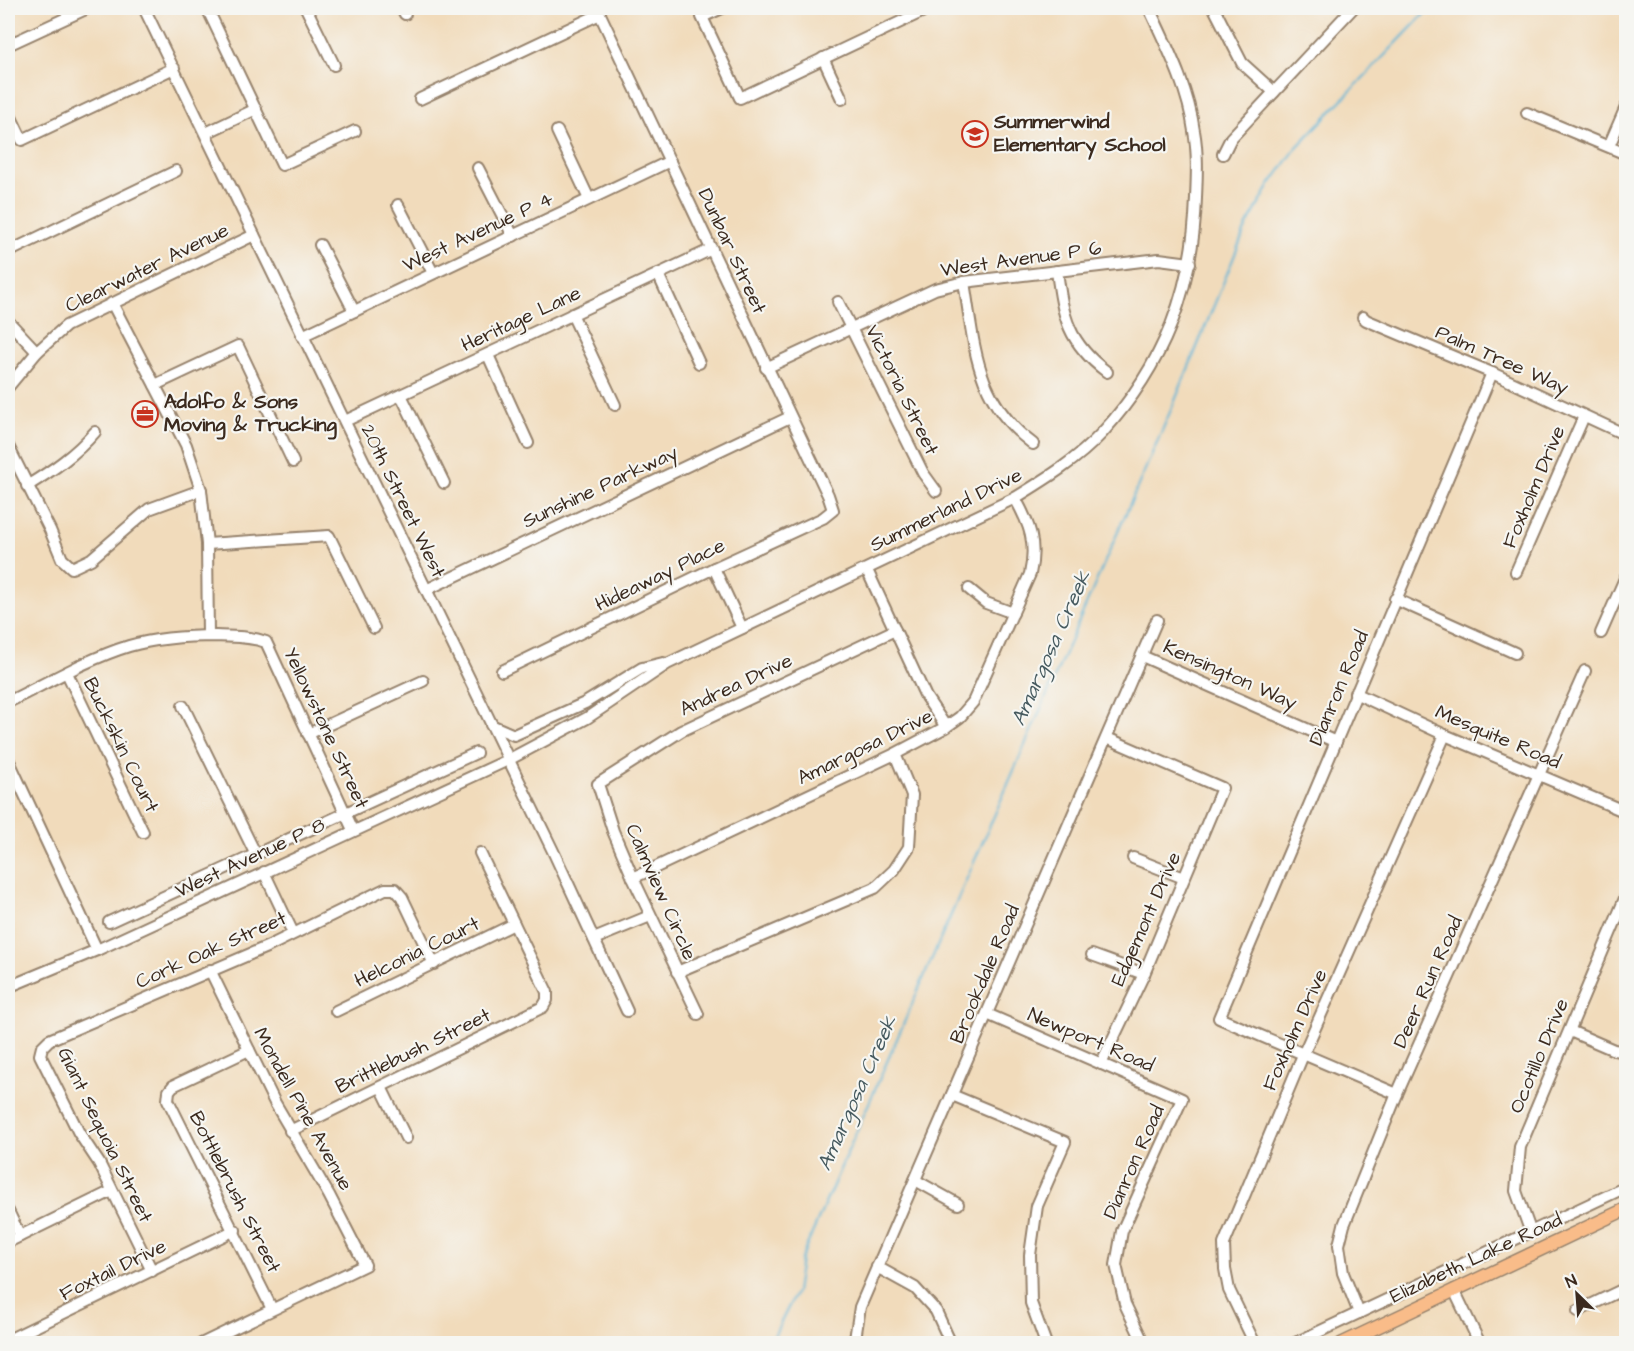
<svg xmlns="http://www.w3.org/2000/svg" width="1634" height="1351" viewBox="0 0 1634 1351" font-family="'Architects Daughter',sans-serif">
	<style>
		.lines { fill: none; stroke-linecap: round; stroke-linejoin: round }
		.stream { stroke: #59b4d7; stroke-width: 2 }
		.minor-casing { stroke: #96826c; stroke-width: 14 }
		.major-casing { stroke: #96826c; stroke-width: 15 }
		.minor { stroke: #fff; stroke-width: 10 }
		.major { stroke: #f9bc89; stroke-width: 12 }
		.labels { text-anchor: middle; dominant-baseline: central; stroke-width: 4.5; stroke-linejoin: round; paint-order: stroke }
		.poi-label { font-size: 20px; font-weight: bold; fill: #3b2a1e; stroke: #f6f6f2; text-anchor: start }
		.street-label { font-size: 20px; fill: #3b2a1e; stroke: #f6f6f2 }
		.water-label { font-size: 21px; font-style: italic; fill: #465a5f; stroke: #f6f6f2 }
	</style>
	<rect width="100%" height="100%" fill="#f6f6f2"/>
	<filter id="ink" filterUnits="userSpaceOnUse"><feTurbulence type="fractalNoise" baseFrequency=".0167" numOctaves="2"/><feDisplacementMap in="SourceGraphic" scale="12" xChannelSelector="R" yChannelSelector="G"/><feConvolveMatrix kernelMatrix="1 2 1 2 8 2 1 2 1" color-interpolation-filters="sRGB"/></filter>
	<filter id="wash" filterUnits="userSpaceOnUse"><feTurbulence type="fractalNoise" baseFrequency=".008" numOctaves="4" result="noise"/><feDisplacementMap in="SourceGraphic" scale="24" xChannelSelector="R" yChannelSelector="G"/><feGaussianBlur stdDeviation="1.35" result="paint"/><feColorMatrix in="noise" values="0 0 0 0 0 0 0 0 0 0 0 0 0 0 0 0 0 1.4 0 .05"/><feComposite in="paint" operator="in"/></filter>
	<g filter="url(#wash)">
		<rect width="100%" height="100%" fill="#f1dbbb"/>
		<g class="lines">
			<path class="stream" d="M770,1344L796,1292L801,1259L1174,403L1247,225L1270,185L1297,147L1430,8"/>
		</g>
	</g>
	<g filter="url(#ink)">
		<g class="lines">
			<defs>
				<g id="minor">
					<path d="M144,8L553,851L627,1011"/>
					<path d="M207,8L282,165L355,131"/>
					<path d="M306,8L334,65"/>
					<path d="M402,8L405,14"/>
					<path d="M722,8L702,17L740,98L930,8"/>
					<path d="M1214,8L1242,63L1274,92"/>
					<path d="M8,45L88,8"/>
					<path d="M823,58L842,99"/>
					<path d="M420,99L600,14"/>
					<path d="M8,111L22,140L174,68"/>
					<path d="M1527,113L1626,154"/>
					<path d="M557,131L589,199"/>
					<path d="M206,133L256,109"/>
					<path d="M1609,146L1626,107"/>
					<path d="M1223,154L1231,138L1353,8"/>
					<path d="M478,168L513,236"/>
					<path d="M398,205L433,273"/>
					<path d="M320,245L354,311"/>
					<path d="M8,252L176,171"/>
					<path d="M1057,271C1063,317 1068,343 1107,372"/>
					<path d="M658,274L699,363"/>
					<path d="M964,282C975,348 975,400 1033,444"/>
					<path d="M838,302L923,473L936,491"/>
					<path d="M112,303L186,445L201,490L207,544L208,636"/>
					<path d="M572,314L615,405"/>
					<path d="M1363,317L1366,320L1492,373L1626,435"/>
					<path d="M8,321L37,352"/>
					<path d="M302,336L670,161"/>
					<path d="M488,355L528,443"/>
					<path d="M766,368L935,289L964,282L1159,259L1190,263"/>
					<path d="M155,385L238,346L293,462"/>
					<path d="M8,387L37,352L66,326L254,235"/>
					<path d="M401,395L444,483"/>
					<path d="M345,421L712,249"/>
					<path d="M8,446L50,530L62,559L72,568L91,559L149,509L201,490"/>
					<path d="M27,486C53,470 75,455 95,432"/>
					<path d="M207,544L329,536L374,628"/>
					<path d="M714,568L742,628"/>
					<path d="M867,570L926,697L946,727"/>
					<path d="M1516,572L1584,416"/>
					<path d="M969,589L986,603L1013,613"/>
					<path d="M426,590L790,417"/>
					<path d="M1395,599L1515,653"/>
					<path d="M1601,633L1626,576"/>
					<path d="M1142,656L1336,742"/>
					<path d="M502,671L714,568L823,518L833,510L828,495L597,8"/>
					<path d="M67,673L143,832"/>
					<path d="M1355,693L1445,735L1626,812"/>
					<path d="M8,702C47,683 87,659 129,646C157,638 187,636 216,636C233,637 250,636 266,642L353,830"/>
					<path d="M183,706L256,855"/>
					<path d="M491,725L514,735L585,703L642,668L663,663"/>
					<path d="M308,734L423,681"/>
					<path d="M8,759L97,950"/>
					<path d="M1133,858L1184,878"/>
					<path d="M264,872L293,933"/>
					<path d="M633,878L895,754L946,727L960,717L973,702L1030,574C1037,543 1030,525 1015,498"/>
					<path d="M109,922L476,753"/>
					<path d="M594,939L650,916"/>
					<path d="M1092,955L1144,974"/>
					<path d="M677,972L875,888L894,870L909,847L912,795L895,754"/>
					<path d="M8,987L97,950L508,760L587,718L667,664L1015,498C1046,479 1077,460 1102,433C1164,365 1193,290 1196,198C1197,175 1198,153 1194,131C1188,87 1167,47 1149,8"/>
					<path d="M336,1011L514,924"/>
					<path d="M698,1014L633,878L613,831L598,784L681,731L895,630"/>
					<path d="M987,1014L1182,1099L1122,1231L1116,1265L1125,1304L1144,1344"/>
					<path d="M1570,1031L1614,1050L1626,1052"/>
					<path d="M249,1050L173,1086L169,1091L168,1100L272,1309"/>
					<path d="M1101,1064L1144,974L1222,788L1107,738"/>
					<path d="M381,1087L406,1138"/>
					<path d="M1397,1094L1219,1018L1492,373"/>
					<path d="M952,1095L1065,1142L1037,1206L1030,1255L1031,1303L1046,1344"/>
					<path d="M290,1131L543,1007L547,1000V992L480,853"/>
					<path d="M915,1180L958,1204"/>
					<path d="M8,1211L20,1236"/>
					<path d="M1531,1233L1516,1191L1520,1147L1626,896"/>
					<path d="M8,1242L112,1191"/>
					<path d="M877,1267L915,1288L936,1311L951,1344"/>
					<path d="M152,1271L99,1163L79,1133L40,1055L42,1047L49,1040L269,946L385,889H395L402,897L434,964"/>
					<path d="M1454,1290L1480,1344"/>
					<path d="M1578,1311L1626,1288"/>
					<path d="M1359,1313L1343,1273L1339,1245L1344,1225L1397,1094L1585,671"/>
					<path d="M8,1340L235,1230"/>
					<path d="M201,1344L365,1265L329,1195L275,1103L210,970"/>
					<path d="M857,1344L855,1339L860,1307L1157,620"/>
					<path d="M1255,1344L1229,1290L1225,1269L1224,1244L1303,1055L1445,735"/>
					<path d="M1293,1344L1626,1187"/>
				</g>
				<path id="major" d="M1341,1344L1626,1209"/>
			</defs>
			<use href="#minor" class="minor-casing"/>
			<use href="#major" class="major-casing"/>
			<use href="#minor" class="minor"/>
			<use href="#major" class="major"/>
		</g>
	</g>
	<defs>
		<symbol id="school-ring" viewBox="-11 -11 22 22"><circle r="9.5" fill="#f6f6f2" stroke="#c8321e" stroke-width="1.5"/><path d="M0-5L7-2L0 1L-7-2ZM-4 1L0 2.5L4 1V4Q0 6-4 4Z" fill="#c8321e"/></symbol>
		<symbol id="office-ring" viewBox="-11 -11 22 22"><circle r="9.5" fill="#f6f6f2" stroke="#c8321e" stroke-width="1.5"/><path d="M-6-3h4V-5.5h4V-3h4V5H-6ZM-1-4.5V-3h2v-1.5ZM-6 0V1H6V0Z" fill="#c8321e"/></symbol>
	</defs>
	<g fill-rule="evenodd">
		<use href="#school-ring" x="960" y="119" width="30" height="30"/>
		<use href="#office-ring" x="130" y="399" width="30" height="30"/>
	</g>
	<g class="labels">
		<g class="poi-label">
			<text x="994" y="122">Summerwind<tspan x="994" dy="23">Elementary School</tspan></text>
			<text x="164" y="402">Adolfo &amp; Sons<tspan x="164" dy="23">Moving &amp; Trucking</tspan></text>
		</g>
		<g class="street-label">
			<text transform="translate(478 232) rotate(-25)">West Avenue P 4</text>
			<text transform="translate(732 251) rotate(65)">Dunbar Street</text>
			<text transform="translate(1021 259) rotate(-8)">West Avenue P 6</text>
			<text transform="translate(147 268) rotate(-26)">Clearwater Avenue</text>
			<text transform="translate(521 319) rotate(-25)">Heritage Lane</text>
			<text transform="translate(1502 360) rotate(24)">Palm Tree Way</text>
			<text transform="translate(902 390) rotate(64)">Victoria Street</text>
			<text transform="translate(600 487) rotate(-25)">Sunshine Parkway</text>
			<text transform="translate(1534 487) rotate(-67)">Foxholm Drive</text>
			<text transform="translate(403 501) rotate(64)">20th Street West</text>
			<text transform="translate(946 510) rotate(-26)">Summerland Drive</text>
			<text transform="translate(660 575) rotate(-26)">Hideaway Place</text>
			<text transform="translate(1230 675) rotate(24)">Kensington Way</text>
			<text transform="translate(736 685) rotate(-25)">Andrea Drive</text>
			<text transform="translate(1339 688) rotate(-67)">Dianron Road</text>
			<text transform="translate(326 728) rotate(65)">Yellowstone Street</text>
			<text transform="translate(1498 737) rotate(23)">Mesquite Road</text>
			<text transform="translate(121 745) rotate(64)">Buckskin Court</text>
			<text transform="translate(865 747) rotate(-26)">Amargosa Drive</text>
			<text transform="translate(250 858) rotate(-25)">West Avenue P 8</text>
			<text transform="translate(661 892) rotate(66)">Calmview Circle</text>
			<text transform="translate(1146 919) rotate(-66)">Edgemont Drive</text>
			<text transform="translate(211 950) rotate(-24)">Cork Oak Street</text>
			<text transform="translate(417 952) rotate(-26)">Helconia Court</text>
			<text transform="translate(985 974) rotate(-67)">Brookdale Road</text>
			<text transform="translate(1428 982) rotate(-66)">Deer Run Road</text>
			<text transform="translate(1295 1030) rotate(-66)">Foxholm Drive</text>
			<text transform="translate(1091 1040) rotate(23)">Newport Road</text>
			<text transform="translate(413 1051) rotate(-26)">Brittlebush Street</text>
			<text transform="translate(1539 1056) rotate(-67)">Ocotillo Drive</text>
			<text transform="translate(303 1109) rotate(61)">Mondell Pine Avenue</text>
			<text transform="translate(105 1135) rotate(64)">Giant Sequoia Street</text>
			<text transform="translate(1134 1162) rotate(-66)">Dianron Road</text>
			<text transform="translate(235 1192) rotate(63)">Bottlebrush Street</text>
			<text transform="translate(1476 1258) rotate(-25)">Elizabeth Lake Road</text>
			<text transform="translate(113 1270) rotate(-26)">Foxtail Drive</text>
		</g>
		<g class="water-label">
			<text transform="translate(1051 648) rotate(-66)">Amargosa Creek</text>
			<text transform="translate(857 1093) rotate(-66)">Amargosa Creek</text>
		</g>
	</g>
	<rect width="1634" height="1351" fill="none" stroke="#f6f6f2" stroke-width="30"/>
	<g transform="translate(1577 1294) rotate(335)" stroke="#f6f6f2" stroke-width="4.5" paint-order="stroke">
	<path d="M0-4.5L10 22L0 15L-10 22Z" fill="#3b2a1e"/>
	<text y="-9" font-size="16" font-weight="bold" text-anchor="middle" fill="#3b2a1e">N</text>
	</g>
</svg>
